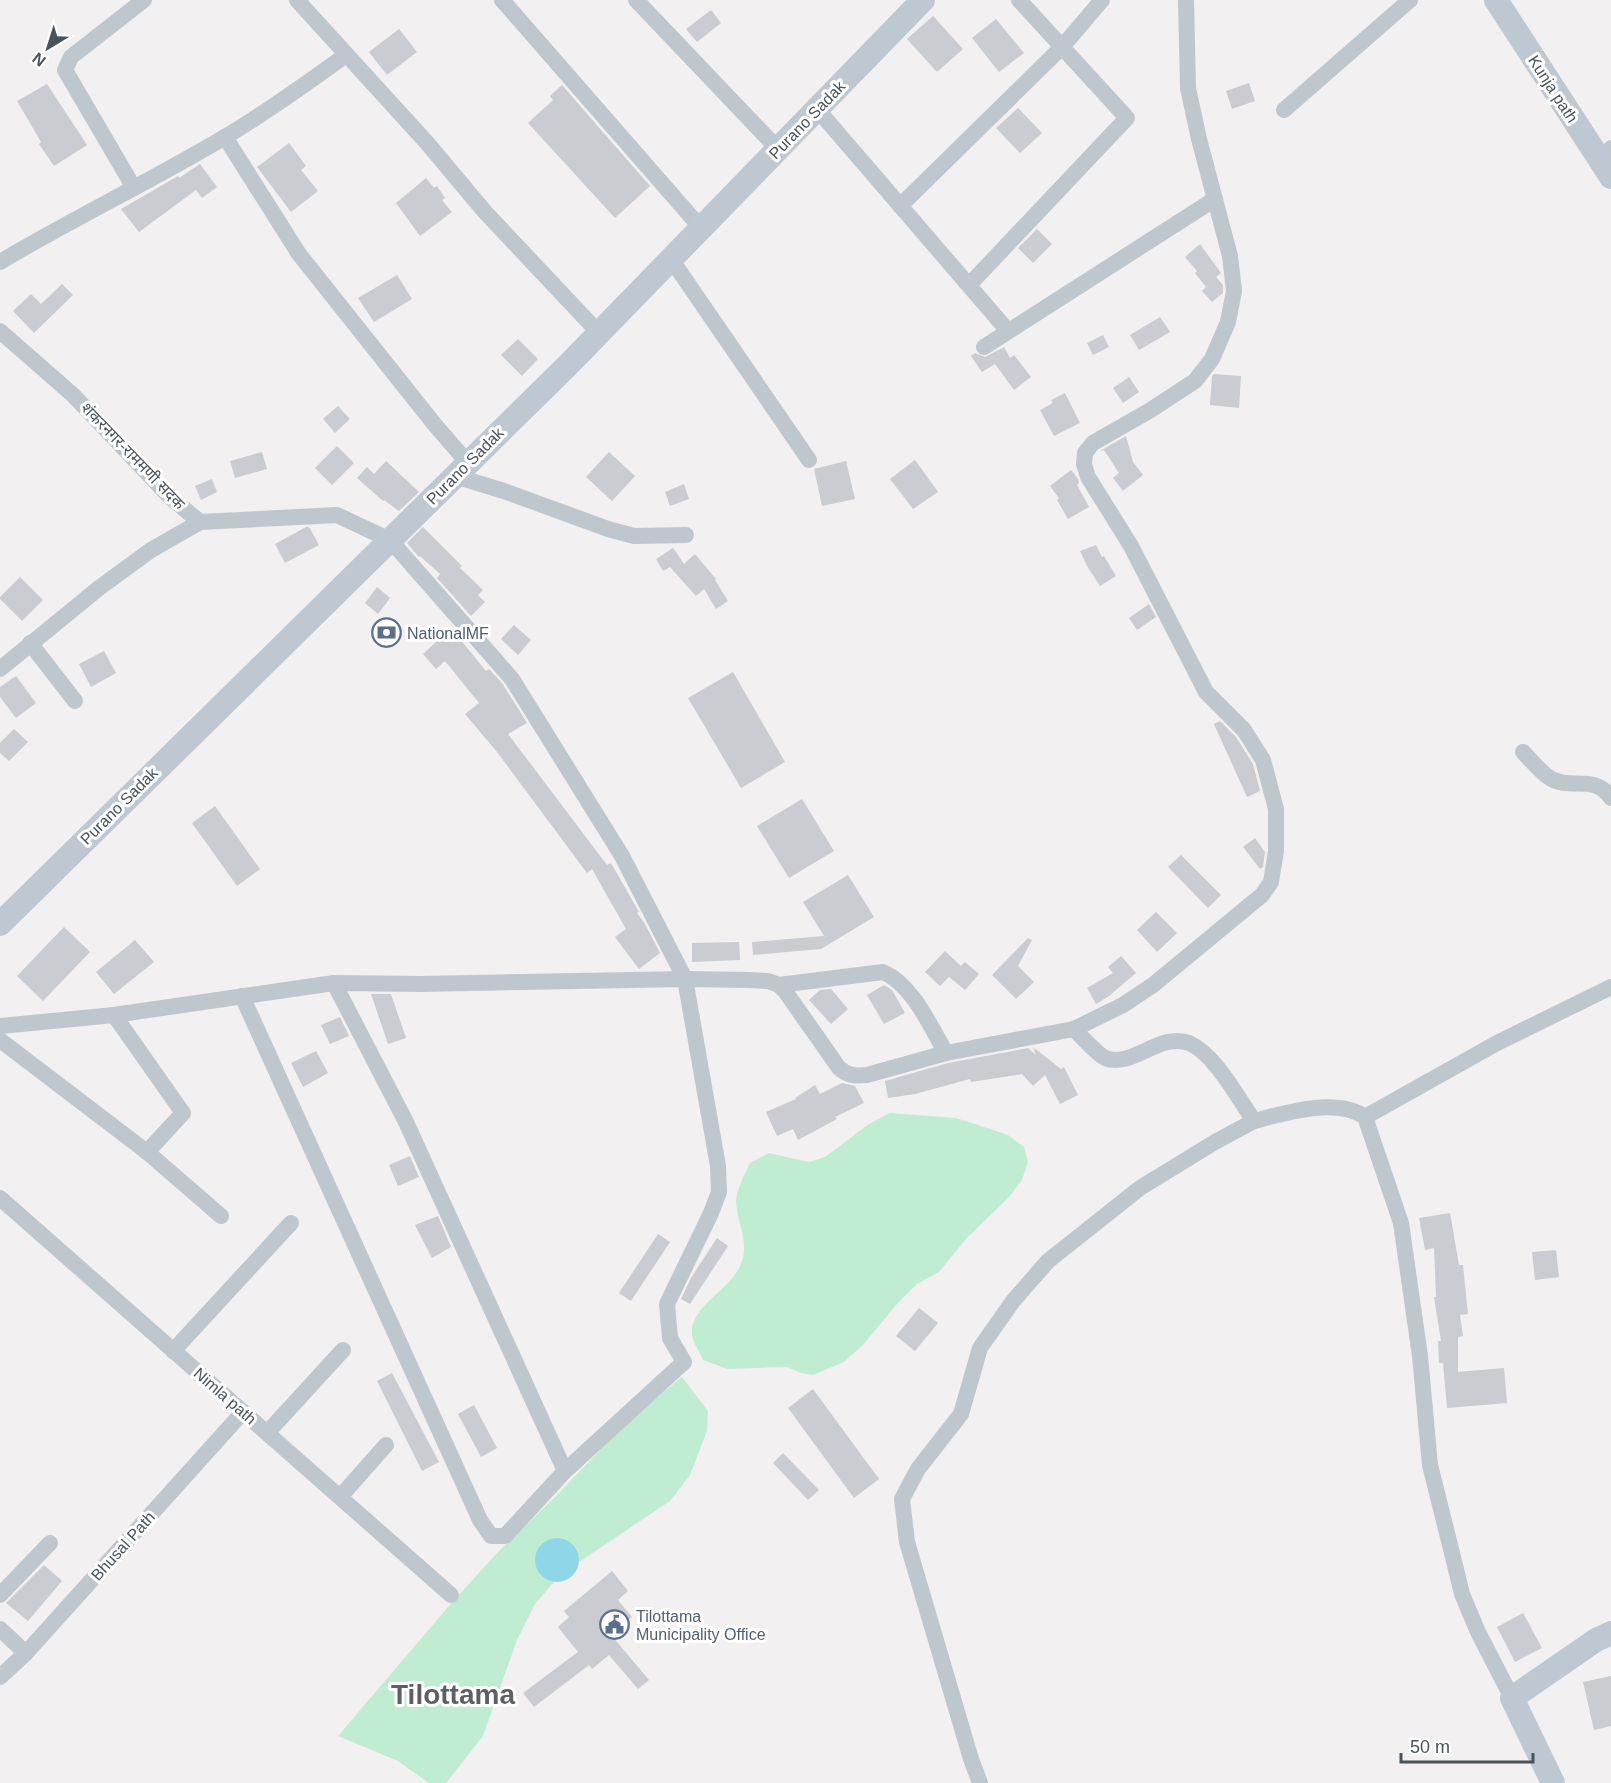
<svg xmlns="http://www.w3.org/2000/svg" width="1611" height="1783" viewBox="0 0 1611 1783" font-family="Arial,'Noto Sans Devanagari',sans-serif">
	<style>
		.green { fill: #c0edd1 }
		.water { fill: #8fd7e8 }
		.building { fill: #caccd2 }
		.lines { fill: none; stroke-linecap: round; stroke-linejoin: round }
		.street { stroke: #bec7ce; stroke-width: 16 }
		.secondary { stroke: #bec8d2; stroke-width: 24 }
		.labels { text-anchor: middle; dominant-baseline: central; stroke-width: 6; stroke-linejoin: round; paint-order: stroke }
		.street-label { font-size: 16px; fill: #48535c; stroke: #fff }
		.service-label { font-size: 16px; fill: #4e5e75; stroke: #fff; text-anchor: start }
		.town-label { font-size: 28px; font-weight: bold; fill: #5c6064; stroke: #fff }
	</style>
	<rect width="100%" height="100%" fill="#f2f0f0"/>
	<g class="green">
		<path d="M890,1113L956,1118L1008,1135L1024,1147L1028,1162L1022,1180L1009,1197L966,1239L939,1272L917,1284L897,1304L863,1345L844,1362L813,1375L801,1373L787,1367L728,1369L703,1360C700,1352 693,1343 692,1335C689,1305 734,1289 742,1261C749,1241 737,1221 736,1202C736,1190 745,1174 750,1163L769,1153L809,1162L825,1157L869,1124Z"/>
		<path d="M682,1377L708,1411L707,1431L690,1475L670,1501L579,1562V1555L536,1553C534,1567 541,1577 554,1582L535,1604L517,1640L483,1736L446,1783H429L398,1761L338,1736L448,1607L497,1553L558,1494L627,1422Z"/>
	</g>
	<circle class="water" cx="557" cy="1560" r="22"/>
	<g class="building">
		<path d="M711,10L721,23L697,42L686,29Z"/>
		<path d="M933,16L963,49L937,72L907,39Z"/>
		<path d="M996,19L1024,53L999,72L972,38Z"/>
		<path d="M399,29L417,52L387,75L369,52Z"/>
		<path d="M1249,83L1255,101L1232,109L1226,91Z"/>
		<path d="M47,84L87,145L54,166L39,144L41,142L17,101Z"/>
		<path d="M562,85L650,186L615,218L528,123L553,100L550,96Z"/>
		<path d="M1018,108L1042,133L1020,153L996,128Z"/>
		<path d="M289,143L306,166L301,170L318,191L291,212L257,167Z"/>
		<path d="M200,164L217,187L202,198L196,190L139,232L121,209L178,176L179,178Z"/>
		<path d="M426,178L434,188L437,186L445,198L442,200L452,212L420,236L396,203Z"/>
		<path d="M1037,229L1052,244L1033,263L1018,248Z"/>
		<path d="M1200,244L1221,273L1216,277L1223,285V293L1212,302L1202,291L1206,287L1195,273L1197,271L1185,257Z"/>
		<path d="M397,275L412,299L374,322L358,298Z"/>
		<path d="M62,284L73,295L34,333L13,311L31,294L41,304Z"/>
		<path d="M1160,317L1170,332L1139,350L1130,335Z"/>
		<path d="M1103,335L1109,347L1093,355L1087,343Z"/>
		<path d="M518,339L538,359L522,376L501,355Z"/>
		<path d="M1004,347L1010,358L1014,355L1031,377L1014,390L995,364L982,372L971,356L975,353L985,357Z"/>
		<path d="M1214,374L1241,376L1239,408L1210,405L1212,376Z"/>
		<path d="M1129,377L1139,392L1123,403L1113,388Z"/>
		<path d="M1065,393L1080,423L1054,436L1040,410L1053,403L1051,400Z"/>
		<path d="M338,406L350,419L335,433L323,419Z"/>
		<path d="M1126,436L1133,462L1143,475L1123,491L1113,478L1119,473L1104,450L1100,451Z"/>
		<path d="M337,446L354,463L332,485L315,468Z"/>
		<path d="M262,452L267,469L235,478L230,461Z"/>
		<path d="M609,452L635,476L612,501L586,477Z"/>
		<path d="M915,460L938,492L913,509L890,479Z"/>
		<path d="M386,461L419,492L399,511L384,500L383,501L357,478L367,467L374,474Z"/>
		<path d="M846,461L855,499L822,506L814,469Z"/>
		<path d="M1071,470L1078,479L1079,483L1077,485L1089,507L1068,519L1057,500L1059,498L1050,486Z"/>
		<path d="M212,479L217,492L201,500L195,486Z"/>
		<path d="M684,484L689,499L670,506L665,492Z"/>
		<path d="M306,527H309L319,545L285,563L275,544Z"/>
		<path d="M423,527L462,566L460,568L483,590L478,595L485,602L471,616L437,578L440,574L420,556L419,557L407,543Z"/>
		<path d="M1096,545L1102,557L1104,556L1116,576L1100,586L1087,566L1080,551Z"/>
		<path d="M673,548L684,564L695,554L716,579L715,580L728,601L716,609L704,589L696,596L670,567L663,571L656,559Z"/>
		<path d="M20,577L43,600L22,621L0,599V597Z"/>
		<path d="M377,587L390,598L378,614L365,603Z"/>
		<path d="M1149,604L1156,617L1137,630L1129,618Z"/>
		<path d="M514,625L531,640L518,655L501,639Z"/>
		<path d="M451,628L486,671L489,669L502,683L527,723L508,734L607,865L611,863L639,912L637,913L645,924L660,953L639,969L615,937L626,929L592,869L587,873L497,752L465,714L479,703L445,661L436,669L423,654Z"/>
		<path d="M104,651L116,673L91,687L79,664Z"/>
		<path d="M733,672L785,762L741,788L688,698Z"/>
		<path d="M16,676L36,703L16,718L0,697V687Z"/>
		<path d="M1220,721L1236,737L1253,764L1260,791L1247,797L1214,724Z"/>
		<path d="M14,729L28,742L9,761L0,753V743Z"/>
		<path d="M802,799L834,851L789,878L757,826Z"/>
		<path d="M215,806L260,869L237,886L192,823Z"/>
		<path d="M1255,838L1265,852L1263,867L1260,869L1243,847Z"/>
		<path d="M1181,855L1221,895L1208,908L1168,867Z"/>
		<path d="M848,875L874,917L821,949L753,955L752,942L824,936L803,902Z"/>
		<path d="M1156,912L1177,933L1157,952L1137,930Z"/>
		<path d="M64,927L90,952L43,1001L17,976Z"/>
		<path d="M1028,938L1032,940L1018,966L1034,982L1016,999L992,975Z"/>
		<path d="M135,940L154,962L114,994L96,972Z"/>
		<path d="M739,942L740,960L692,962V943Z"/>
		<path d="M945,951L961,966L965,962L979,974L965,990L949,977L940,986L925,972Z"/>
		<path d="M1121,956L1136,973L1109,996L1096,1004L1087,988L1113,973L1108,967Z"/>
		<path d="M884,985L892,990L905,1013L884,1024L867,995Z"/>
		<path d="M831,989L848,1009L831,1024L809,1000L820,990Z"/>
		<path d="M371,994H391L406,1038L388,1044Z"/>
		<path d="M340,1017L349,1036L330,1044L321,1025Z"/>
		<path d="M1033,1047L1061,1069L1064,1067L1078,1095L1060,1104L1045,1075L1033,1086L1022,1074L971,1082L970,1079L915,1094L888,1098L885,1081L948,1063L1028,1048L1036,1055Z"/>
		<path d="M316,1051L328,1073L303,1087L291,1063Z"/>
		<path d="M842,1083L855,1086L864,1103L835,1117L837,1119L798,1140L793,1129L777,1136L766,1112L796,1099L795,1098L815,1085L820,1094Z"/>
		<path d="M410,1156L419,1177L398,1186L389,1165Z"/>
		<path d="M1450,1213L1459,1265H1463L1468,1314L1460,1315L1463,1336L1458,1337V1372L1504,1368L1507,1403L1447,1408L1443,1363H1439L1438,1341H1441L1434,1297H1436L1434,1248L1425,1250L1419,1218Z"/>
		<path d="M438,1216L451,1247L432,1258L415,1225Z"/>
		<path d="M658,1234L670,1242L631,1301L619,1293Z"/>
		<path d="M717,1238L728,1246L690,1304L681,1299L691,1278Z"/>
		<path d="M1556,1250L1559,1277L1535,1280L1532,1252Z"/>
		<path d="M919,1308L938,1323L915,1351L896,1336Z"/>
		<path d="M392,1373L439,1462L422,1471L377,1381Z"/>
		<path d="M813,1389L879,1479L854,1498L788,1408Z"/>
		<path d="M474,1405L497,1448L481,1457L458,1414Z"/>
		<path d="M783,1453L819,1490L808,1500L773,1463Z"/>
		<path d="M44,1565L62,1581L28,1621L6,1603Z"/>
		<path d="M612,1571L628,1591L618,1600L632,1617L611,1635L649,1680L638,1689L609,1655L592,1669L589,1665L534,1707L523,1693L578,1652L558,1627L569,1617L564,1611Z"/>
		<path d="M1523,1613L1542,1648L1515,1662L1497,1627Z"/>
		<path d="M1611,1676V1726L1594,1730L1583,1682Z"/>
	</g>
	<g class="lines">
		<g class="street">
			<path d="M297,0L428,144L485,212L599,333"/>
			<path d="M502,0L701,228"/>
			<path d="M636,0L778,149"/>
			<path d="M817,109L1008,331"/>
			<path d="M1284,110L1410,0"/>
			<path d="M225,137L299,254L435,425L468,463"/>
			<path d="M1601,163L1611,148"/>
			<path d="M134,188L65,70L71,57L144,0"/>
			<path d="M900,206L1062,47L1102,0"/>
			<path d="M671,259L809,460"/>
			<path d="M0,262C74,218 151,181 225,137C267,112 306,84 346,55"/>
			<path d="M969,285L1127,118L1019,0"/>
			<path d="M0,331L73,395L171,498L200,522L337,515L390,540L512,679L622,856L685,979L718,1166L719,1192L711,1213L667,1304L670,1338L684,1362L565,1471L505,1536H491L480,1520L242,996"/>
			<path d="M984,347L1215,199"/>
			<path d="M455,476L504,491L608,529L634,536L686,535"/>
			<path d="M30,643L75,701"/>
			<path d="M0,669L99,588L151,550L200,522"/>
			<path d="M1523,752C1531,760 1540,772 1550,778C1570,791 1595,773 1611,798"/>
			<path d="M334,983L406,1122L565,1471"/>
			<path d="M779,985L883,972C913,985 930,1026 946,1053"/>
			<path d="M114,1015L183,1113L147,1152"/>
			<path d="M0,1026L114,1015L334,983L420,984L685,979L749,980L768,981L779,985L785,991L839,1068C848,1076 855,1076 867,1075L946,1053L1074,1029L1123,1005L1153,985L1262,895L1271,882L1276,851V809L1263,760L1244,730L1206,692L1131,546L1088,477L1084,464L1085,453L1093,443L1149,411L1195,381L1212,359L1228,322L1234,291L1230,256L1199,139L1188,88L1186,0"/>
			<path d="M1074,1029C1082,1037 1096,1053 1105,1058C1132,1069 1159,1032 1189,1043C1215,1054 1238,1098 1254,1121C1285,1113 1336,1097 1365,1117L1401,1223L1420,1356L1430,1465L1452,1553L1462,1594L1478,1632L1512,1698"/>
			<path d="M0,1040L147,1152L221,1216"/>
			<path d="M1365,1117L1497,1043L1611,987"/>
			<path d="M0,1198L451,1595"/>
			<path d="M173,1351L291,1223"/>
			<path d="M267,1433L343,1350"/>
			<path d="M340,1497L386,1445"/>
			<path d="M0,1595L50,1543"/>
			<path d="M0,1629L26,1653L243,1412"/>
			<path d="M0,1677L26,1653"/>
			<path d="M980,1783L971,1759L907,1542L902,1499L918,1469L961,1414L980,1348L1013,1301L1048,1261L1140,1188L1215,1142L1254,1121"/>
		</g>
		<g class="secondary">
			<path d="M1496,0L1611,177"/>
			<path d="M0,924L569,364L923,0"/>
			<path d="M1553,1783L1512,1698L1596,1640L1611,1633"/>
		</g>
	</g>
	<defs>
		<symbol id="bank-ring" viewBox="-11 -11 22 22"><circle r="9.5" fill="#fff" stroke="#5c6f8a" stroke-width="1.5"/><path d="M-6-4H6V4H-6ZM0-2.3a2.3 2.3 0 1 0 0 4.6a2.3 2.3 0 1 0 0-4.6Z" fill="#5c6f8a"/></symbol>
		<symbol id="civic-ring" viewBox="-11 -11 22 22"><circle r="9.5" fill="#fff" stroke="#5c6f8a" stroke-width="1.5"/><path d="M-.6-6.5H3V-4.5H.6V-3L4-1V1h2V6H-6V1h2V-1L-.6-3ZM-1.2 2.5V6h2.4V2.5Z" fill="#5c6f8a"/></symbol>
	</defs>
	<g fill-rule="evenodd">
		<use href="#bank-ring" x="370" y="616" width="33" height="33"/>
		<use href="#civic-ring" x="598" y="1608" width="33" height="33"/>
	</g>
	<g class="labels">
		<g class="street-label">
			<text transform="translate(1553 89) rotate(57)">Kunja path</text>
			<text transform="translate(807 120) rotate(-46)">Purano Sadak</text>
			<text transform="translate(133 456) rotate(46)">शंकरनगर-राममणी सदक</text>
			<text transform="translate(465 466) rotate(-45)">Purano Sadak</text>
			<text transform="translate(119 806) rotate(-45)">Purano Sadak</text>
			<text transform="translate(225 1396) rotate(41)">Nimla path</text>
			<text transform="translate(123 1546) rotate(-48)">Bhusal Path</text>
		</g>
		<g class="service-label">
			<text x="407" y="633">NationalMF</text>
			<text x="636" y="1616">Tilottama<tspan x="636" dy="18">Municipality Office</tspan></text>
		</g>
		<g class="town-label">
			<text x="453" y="1694">Tilottama</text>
		</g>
	</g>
	<g transform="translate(48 48) rotate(218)" stroke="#ffffff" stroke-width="4.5" paint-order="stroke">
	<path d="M0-4.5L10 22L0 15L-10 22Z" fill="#48535c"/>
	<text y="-9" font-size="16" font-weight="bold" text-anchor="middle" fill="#48535c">N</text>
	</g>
	<path d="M1401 1753v9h132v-9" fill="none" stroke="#48535c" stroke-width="3"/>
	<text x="1410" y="1753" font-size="18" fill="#48535c" stroke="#ffffff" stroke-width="4.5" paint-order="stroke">50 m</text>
</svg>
